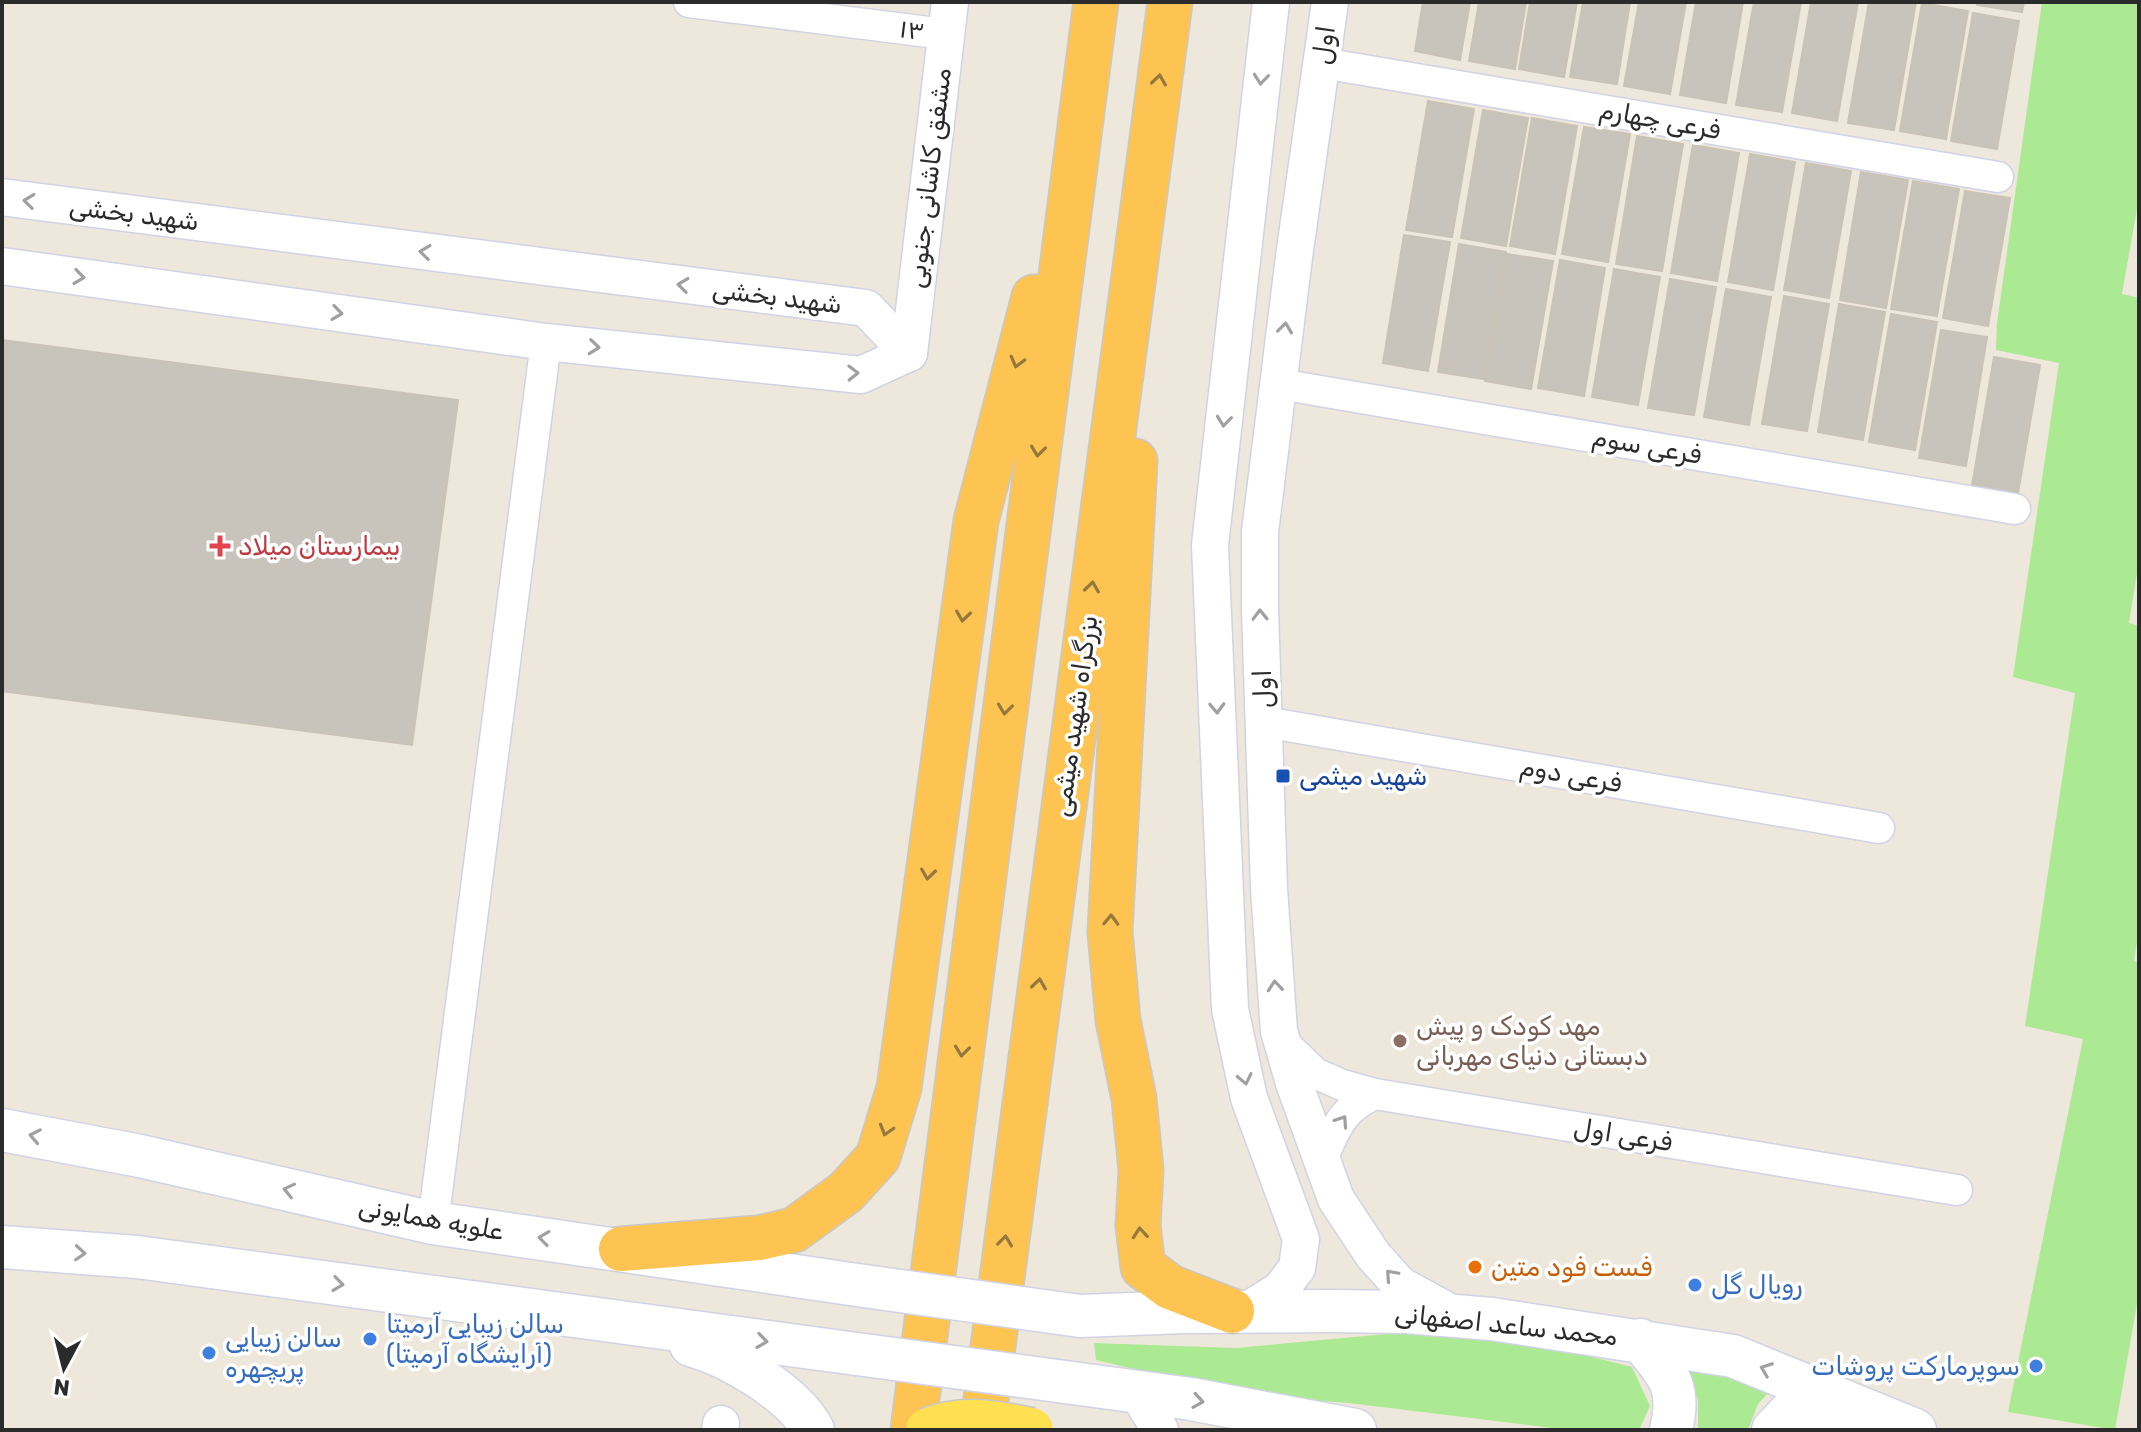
<svg xmlns="http://www.w3.org/2000/svg" width="2141" height="1432" viewBox="0 0 2141 1432" font-family="Rubik,'Noto Sans Arabic',sans-serif">
	<style>
		.green { fill: #abea92 }
		.building { fill: #c9c4bb; stroke: #cac3b5; stroke-width: 2 }
		.lines { fill: none; stroke-linecap: round; stroke-linejoin: round }
		.minor-casing { stroke: #d0d3e5; stroke-width: 33 }
		.tertiary-casing { stroke: #d0d3e5; stroke-width: 39 }
		.secondary-casing { stroke: #d0d3e5; stroke-width: 45 }
		.trunk-casing { stroke: #c8c8c8; stroke-width: 47 }
		.minor { stroke: #fff; stroke-width: 30 }
		.tertiary { stroke: #fff; stroke-width: 36 }
		.secondary { stroke: #fff; stroke-width: 42 }
		.trunk { stroke: #fec452; stroke-width: 44 }
		.secondary-bridge-casing { stroke: #d0d3e5; stroke-width: 45; stroke-linecap: butt }
		.primary-bridge-casing { stroke: #c8c8c8; stroke-width: 47; stroke-linecap: butt }
		.secondary-bridge { stroke: #fff; stroke-width: 42 }
		.primary-bridge { stroke: #fee050; stroke-width: 44 }
		.oneway { stroke: #a0a0a0 }
		.oneway2 { stroke: #94783e }
		.health-dot { fill: #e0444e; stroke: #fff; stroke-width: 3 }
		.transit-dot { fill: #1a4fb4; stroke: #fff; stroke-width: 3 }
		.education-dot { fill: #8d6e63; stroke: #fff; stroke-width: 3 }
		.food-dot { fill: #e8710a; stroke: #fff; stroke-width: 3 }
		.shop-dot { fill: #3f7fe0; stroke: #fff; stroke-width: 3 }
		.labels { text-anchor: middle; dominant-baseline: central; stroke-width: 7; stroke-linejoin: round; paint-order: stroke }
		.street-label { font-size: 26px; fill: #2b2b2b; stroke: #fff }
		.health-label { font-size: 26px; fill: #be3a42; stroke: #fff; text-anchor: start }
		.transit-label { font-size: 26px; fill: #164399; stroke: #fff; text-anchor: start }
		.education-label { font-size: 26px; fill: #785e54; stroke: #fff; text-anchor: start }
		.food-label { font-size: 26px; fill: #c56008; stroke: #fff; text-anchor: start }
		.shop-label { font-size: 26px; fill: #366cbe; stroke: #fff; text-anchor: start }
	</style>
	<rect width="100%" height="100%" fill="#eee7db"/>
	<g class="green">
		<path d="M2042,2H2139V197L2122,294L2139,298V560L2129,623L2139,626V929L2134,961L2139,963V1292L2115,1430L2008,1412L2083,1039L2025,1026L2075,693L2013,677L2059,363L1996,350L1997,323Z"/>
		<path d="M1398,1333L1536,1343L1632,1367L1650,1406L1639,1430H1568L1349,1403L1247,1396L1096,1360L1094,1343L1236,1348Z"/>
		<path d="M1683,1359L1770,1391L1758,1404L1748,1430H1698V1400Z"/>
	</g>
	<g class="building">
		<path d="M1423,2H1470L1460,60L1415,51Z"/>
		<path d="M1479,2H1526L1515,69L1469,61Z"/>
		<path d="M1530,2H1577L1564,77L1519,69Z"/>
		<path d="M1583,2H1630L1617,84L1570,77Z"/>
		<path d="M1639,2H1686L1670,94L1624,86Z"/>
		<path d="M1696,2H1743L1726,103L1680,95Z"/>
		<path d="M1754,2H1801L1782,112L1736,105Z"/>
		<path d="M1811,2H1858L1837,121L1792,113Z"/>
		<path d="M1869,2H1916L1894,130L1848,123Z"/>
		<path d="M1977,2H2024L2022,12L1977,5Z"/>
		<path d="M1922,3L1968,11L1946,139L1900,131Z"/>
		<path d="M1973,13L2019,21L1997,149L1951,141Z"/>
		<path d="M1428,101L1474,109L1452,237L1406,230Z"/>
		<path d="M1483,110L1528,118L1506,246L1461,238Z"/>
		<path d="M1532,118L1577,126L1555,254L1510,246Z"/>
		<path d="M1584,127L1630,134L1608,262L1562,254Z"/>
		<path d="M1637,136L1683,144L1662,271L1616,264Z"/>
		<path d="M1693,145L1739,153L1717,281L1671,273Z"/>
		<path d="M1750,154L1795,162L1773,290L1728,282Z"/>
		<path d="M1806,163L1851,171L1829,298L1784,290Z"/>
		<path d="M1861,172L1908,180L1886,308L1840,300Z"/>
		<path d="M1913,181L1959,189L1937,316L1891,309Z"/>
		<path d="M1965,191L2010,198L1988,326L1943,318Z"/>
		<path d="M1404,235L1450,242L1428,371L1383,363Z"/>
		<path d="M1459,244L1506,252L1484,379L1438,372Z"/>
		<path d="M1507,254L1553,261L1531,389L1485,381Z"/>
		<path d="M1560,260L1605,268L1584,396L1538,388Z"/>
		<path d="M1614,269L1660,277L1638,405L1592,397Z"/>
		<path d="M1670,279L1716,287L1694,415L1648,408Z"/>
		<path d="M1726,289L1771,297L1749,425L1704,417Z"/>
		<path d="M1784,296L1829,304L1807,431L1762,424Z"/>
		<path d="M1839,304L1885,312L1863,440L1818,432Z"/>
		<path d="M1891,314L1937,322L1915,450L1869,442Z"/>
		<path d="M1941,330L1987,337L1966,466L1919,458Z"/>
		<path d="M2,340L458,400L412,745L2,691Z"/>
		<path d="M1994,357L2040,365L2018,493L1972,486Z"/>
	</g>
	<g class="lines">
		<defs>
			<g id="minor">
				<path d="M689,2L945,34"/>
				<path d="M1322,63L1998,177"/>
				<path d="M1279,384L2015,509"/>
				<path d="M1264,722L1879,828"/>
				<path d="M1282,1041L1315,1073L1342,1085L1375,1094L1957,1190"/>
				<path d="M1322,1160C1336,1128 1341,1109 1375,1094"/>
				<path d="M433,1223L546,342"/>
			</g>
			<g id="tertiary">
				<path d="M1330,2L1294,257L1260,532V609L1269,889L1279,1031L1294,1083L1336,1199L1373,1255L1400,1285L1455,1315"/>
				<path d="M2,197L866,308L909,353"/>
				<path d="M2,266L546,342L861,375L909,353"/>
				<path d="M909,353L950,2"/>
				<path d="M1248,1310L1280,1290L1297,1268L1301,1239L1249,1098L1230,1009L1210,545L1271,2"/>
				<path d="M1137,1392L1160,1430"/>
				<path d="M720,1430L721,1424"/>
			</g>
			<g id="secondary">
				<path d="M2,1130L140,1156L433,1223L864,1286"/>
				<path d="M2,1247L137,1257L857,1354"/>
				<path d="M1080,1316L1183,1312L1331,1311L1406,1312L1492,1319L1733,1356L1915,1430"/>
				<path d="M1640,1340C1667,1373 1682,1385 1671,1430"/>
				<path d="M691,1345C730,1356 794,1393 813,1430"/>
				<path d="M1065,1382L1191,1399L1355,1430"/>
				<path d="M1773,1430L1793,1409L1817,1407L1848,1409"/>
			</g>
			<g id="trunk">
				<path d="M1135,461L1110,932L1118,1020L1134,1099L1141,1170L1138,1226L1143,1267L1170,1287L1232,1311"/>
				<path d="M621,1249L759,1238L794,1230L846,1192L878,1157L899,1088L976,521L1034,297"/>
				<path d="M913,1430L1096,2"/>
				<path d="M982,1430L1170,2"/>
			</g>
		</defs>
		<use href="#minor" class="minor-casing"/>
		<use href="#tertiary" class="tertiary-casing"/>
		<use href="#secondary" class="secondary-casing"/>
		<use href="#trunk" class="trunk-casing"/>
		<use href="#minor" class="minor"/>
		<use href="#tertiary" class="tertiary"/>
		<use href="#secondary" class="secondary"/>
		<use href="#trunk" class="trunk"/>
		<defs>
			<g id="secondary-bridge">
				<path d="M864,1286L1080,1316"/>
				<path d="M857,1354L1065,1382"/>
			</g>
			<path id="primary-bridge" d="M928,1430C962,1416 997,1423 1031,1430"/>
		</defs>
		<use href="#secondary-bridge" class="secondary-bridge-casing"/>
		<use href="#primary-bridge" class="primary-bridge-casing"/>
		<use href="#secondary-bridge" class="secondary-bridge"/>
		<use href="#primary-bridge" class="primary-bridge"/>
	</g>
	<defs><path id="oneway-chevron" d="M-2-3.5L2.5 0L-2 3.5" fill="none" stroke-width="1.6" stroke-linecap="round" stroke-linejoin="round" transform="scale(2)"/></defs>
	<g class="oneway">
		<use href="#oneway-chevron" transform="translate(1261 79) rotate(96)"/>
		<use href="#oneway-chevron" transform="translate(29 201) rotate(-173)"/>
		<use href="#oneway-chevron" transform="translate(425 252) rotate(-173)"/>
		<use href="#oneway-chevron" transform="translate(79 277) rotate(8)"/>
		<use href="#oneway-chevron" transform="translate(683 285) rotate(-173)"/>
		<use href="#oneway-chevron" transform="translate(337 313) rotate(8)"/>
		<use href="#oneway-chevron" transform="translate(1285 328) rotate(-83)"/>
		<use href="#oneway-chevron" transform="translate(594 347) rotate(6)"/>
		<use href="#oneway-chevron" transform="translate(853 373) rotate(-1)"/>
		<use href="#oneway-chevron" transform="translate(1224 421) rotate(96)"/>
		<use href="#oneway-chevron" transform="translate(1260 615) rotate(-91)"/>
		<use href="#oneway-chevron" transform="translate(1217 708) rotate(88)"/>
		<use href="#oneway-chevron" transform="translate(1275 986) rotate(-95)"/>
		<use href="#oneway-chevron" transform="translate(1245 1079) rotate(78)"/>
		<use href="#oneway-chevron" transform="translate(1342 1121) rotate(-56)"/>
		<use href="#oneway-chevron" transform="translate(35 1136) rotate(-169)"/>
		<use href="#oneway-chevron" transform="translate(289 1190) rotate(-167)"/>
		<use href="#oneway-chevron" transform="translate(544 1238) rotate(-172)"/>
		<use href="#oneway-chevron" transform="translate(80 1253) rotate(4)"/>
		<use href="#oneway-chevron" transform="translate(1391 1275) rotate(-132)"/>
		<use href="#oneway-chevron" transform="translate(338 1284) rotate(8)"/>
		<use href="#oneway-chevron" transform="translate(762 1341) rotate(8)"/>
		<use href="#oneway-chevron" transform="translate(1766 1369) rotate(-159)"/>
		<use href="#oneway-chevron" transform="translate(1198 1401) rotate(9)"/>
	</g>
	<g class="oneway2">
		<use href="#oneway-chevron" transform="translate(1159 80) rotate(-82)"/>
		<use href="#oneway-chevron" transform="translate(1017 362) rotate(105)"/>
		<use href="#oneway-chevron" transform="translate(1038 451) rotate(97)"/>
		<use href="#oneway-chevron" transform="translate(1092 587) rotate(-82)"/>
		<use href="#oneway-chevron" transform="translate(963 616) rotate(98)"/>
		<use href="#oneway-chevron" transform="translate(1005 709) rotate(97)"/>
		<use href="#oneway-chevron" transform="translate(928 874) rotate(98)"/>
		<use href="#oneway-chevron" transform="translate(1111 920) rotate(-88)"/>
		<use href="#oneway-chevron" transform="translate(1039 984) rotate(-82)"/>
		<use href="#oneway-chevron" transform="translate(962 1051) rotate(97)"/>
		<use href="#oneway-chevron" transform="translate(886 1130) rotate(107)"/>
		<use href="#oneway-chevron" transform="translate(1140 1233) rotate(-95)"/>
		<use href="#oneway-chevron" transform="translate(1005 1241) rotate(-83)"/>
	</g>
	<path class="health-dot" d="M216 534h8v8h8v8h-8v8h-8v-8h-8v-8h8z"/>
	<rect class="transit-dot" x="1275" y="768" width="16" height="16" rx="4"/>
	<circle class="education-dot" cx="1400" cy="1041" r="8"/>
	<circle class="food-dot" cx="1475" cy="1267" r="8"/>
	<g class="shop-dot">
		<circle cx="1695" cy="1285" r="8"/>
		<circle cx="370" cy="1339" r="8"/>
		<circle cx="209" cy="1353" r="8"/>
		<circle cx="2036" cy="1366" r="8"/>
	</g>
	<g class="labels">
		<g class="street-label">
			<text transform="translate(912 30) rotate(7)">۱۳</text>
			<text transform="translate(1324 45) rotate(-82)">اول</text>
			<text transform="translate(1660 120) rotate(10)">فرعی چهارم</text>
			<text transform="translate(929 178) rotate(-83)">مشفق کاشانی جنوبی</text>
			<text transform="translate(134 214) rotate(7)">شهید بخشی</text>
			<text transform="translate(777 297) rotate(7)">شهید بخشی</text>
			<text transform="translate(1647 446) rotate(10)">فرعی سوم</text>
			<text transform="translate(1263 689) rotate(-92)">اول</text>
			<text transform="translate(1075 716) rotate(-82)">بزرگراه شهید میثمی</text>
			<text transform="translate(1571 775) rotate(10)">فرعی دوم</text>
			<text transform="translate(1623 1135) rotate(9)">فرعی اول</text>
			<text transform="translate(431 1219) rotate(10)">علویه همایونی</text>
			<text transform="translate(1506 1325) rotate(6)">محمد ساعد اصفهانی</text>
		</g>
		<g class="health-label">
			<text x="238" y="546">بیمارستان میلاد</text>
		</g>
		<g class="transit-label">
			<text x="1299" y="776">شهید میثمی</text>
		</g>
		<g class="education-label">
			<text x="1416" y="1026">مهد کودک و پیش<tspan x="1416" dy="30">دبستانی دنیای‌ مهربانی</tspan></text>
		</g>
		<g class="food-label">
			<text x="1491" y="1267">فست فود متین</text>
		</g>
		<g class="shop-label">
			<text x="1711" y="1285">رویال گل</text>
			<text x="386" y="1324">سالن زیبایی آرمیتا<tspan x="386" dy="30">(آرایشگاه آرمیتا)</tspan></text>
			<text x="225" y="1338">سالن زیبایی<tspan x="225" dy="30">پریچهره</tspan></text>
			<text x="2020" y="1366" text-anchor="end">سوپرمارکت پروشات</text>
		</g>
	</g>
	<rect width="2141" height="1432" fill="none" stroke="#2b2b2b" stroke-width="8"/>
	<g transform="translate(64 1368) rotate(187)" stroke="#ffffff" stroke-width="6" paint-order="stroke">
	<path d="M0-6L14 30L0 20L-14 30Z" fill="#2b2b2b"/>
	<text y="-12" font-size="22" font-weight="bold" text-anchor="middle" fill="#2b2b2b">N</text>
	</g>
</svg>
